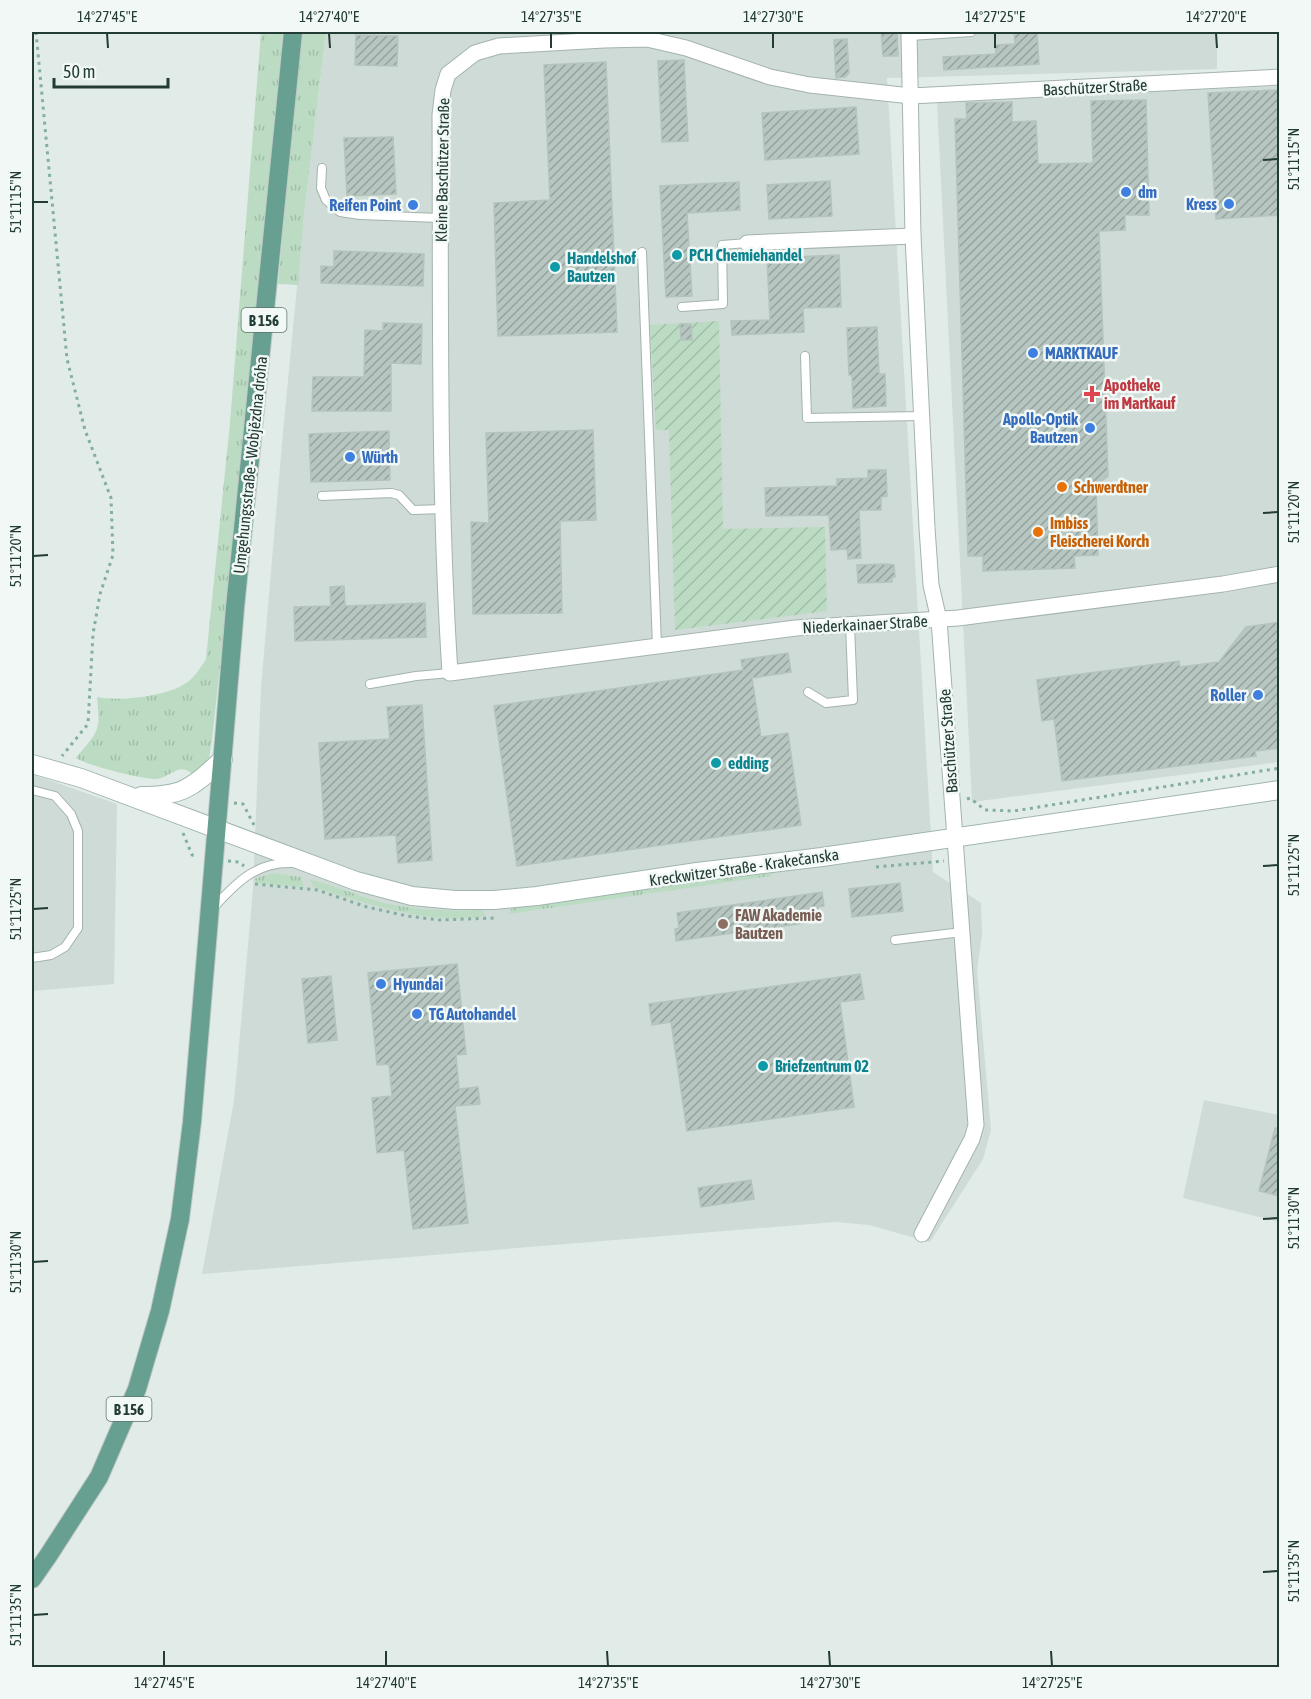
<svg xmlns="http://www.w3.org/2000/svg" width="1311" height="1699" viewBox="0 0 1311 1699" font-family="'Asap Condensed',sans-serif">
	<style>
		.built { fill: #cfdbd6 }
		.grass { fill: url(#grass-tufts) }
		.garden { fill: url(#garden-furrows) }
		.building { fill: url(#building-hatch); stroke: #b4c4bd; stroke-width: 1.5 }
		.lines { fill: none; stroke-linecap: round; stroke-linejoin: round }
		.lane-casing { stroke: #a4b3ae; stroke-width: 10 }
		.street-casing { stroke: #a4b3ae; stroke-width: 17 }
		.secondary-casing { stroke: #a0b6ae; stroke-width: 20 }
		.primary-casing { stroke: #c1c8c6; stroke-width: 20 }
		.path { stroke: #83aea0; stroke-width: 3; stroke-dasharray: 3 4.5; stroke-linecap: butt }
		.lane { stroke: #fff; stroke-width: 8 }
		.street { stroke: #fff; stroke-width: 15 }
		.secondary { stroke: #fff; stroke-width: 18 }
		.primary { stroke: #679f90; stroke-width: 18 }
		.ticks { fill: none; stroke: #223b34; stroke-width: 2 }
		.shop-dot { fill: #3f7fe0; stroke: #f1f8f5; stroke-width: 2 }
		.culture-dot { fill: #0f9aa8; stroke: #f1f8f5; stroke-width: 2 }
		.health-dot { fill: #e0444e; stroke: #f1f8f5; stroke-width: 2 }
		.food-dot { fill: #e8710a; stroke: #f1f8f5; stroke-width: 2 }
		.education-dot { fill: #8d6e63; stroke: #f1f8f5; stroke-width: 2 }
		.labels { text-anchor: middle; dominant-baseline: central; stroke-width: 5; stroke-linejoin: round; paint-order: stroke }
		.shield { fill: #f1f8f5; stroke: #60746e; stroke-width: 1.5 }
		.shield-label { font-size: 15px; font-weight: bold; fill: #223b34 }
		.street-label { font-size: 16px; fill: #223b34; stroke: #f1f8f5 }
		.shop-label { font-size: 16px; font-weight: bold; fill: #366cbe; stroke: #f1f8f5; text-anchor: start }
		.culture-label { font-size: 16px; font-weight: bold; fill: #0d838f; stroke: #f1f8f5; text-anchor: start }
		.health-label { font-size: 16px; font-weight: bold; fill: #be3a42; stroke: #f1f8f5; text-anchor: start }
		.food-label { font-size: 16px; font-weight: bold; fill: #c56008; stroke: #f1f8f5; text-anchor: start }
		.education-label { font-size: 16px; font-weight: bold; fill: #785e54; stroke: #f1f8f5; text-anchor: start }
		.neatline { fill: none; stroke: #223b34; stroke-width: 2 }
		.ticks-label { font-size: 15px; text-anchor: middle; fill: #223b34 }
	</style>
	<defs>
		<pattern id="grass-tufts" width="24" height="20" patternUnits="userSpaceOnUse" patternTransform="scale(1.5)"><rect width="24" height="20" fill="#bbdcc3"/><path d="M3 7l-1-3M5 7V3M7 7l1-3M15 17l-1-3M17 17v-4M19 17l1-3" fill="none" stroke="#a0bea8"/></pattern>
		<pattern id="garden-furrows" width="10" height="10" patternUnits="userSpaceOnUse" patternTransform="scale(1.5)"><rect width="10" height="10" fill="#bbdcc3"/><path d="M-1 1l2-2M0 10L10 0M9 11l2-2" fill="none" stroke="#a0bea8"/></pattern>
		<pattern id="building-hatch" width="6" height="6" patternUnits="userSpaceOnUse" patternTransform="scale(1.5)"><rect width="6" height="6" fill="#b7c6c0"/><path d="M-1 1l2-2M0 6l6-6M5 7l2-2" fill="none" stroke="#94a29d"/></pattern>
	</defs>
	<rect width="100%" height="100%" fill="#e1ebe7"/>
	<g class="built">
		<path d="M326,32H1217V69L887,78L933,872L981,903L982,934L977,971L991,1130L983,1159L930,1242L869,1225L835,1222L202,1274L234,1101L253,889L261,688L283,432L304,215Z"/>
		<path d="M1279,86V762L972,802L937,102Z"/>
		<path d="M32,774L117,804L114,984L32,991Z"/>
		<path d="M1204,1100L1279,1115V1222L1183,1198Z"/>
	</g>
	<g class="grass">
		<path d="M261,32H283L233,546L212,740L209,758L194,776C180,760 171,777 157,779C144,780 86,765 76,758C98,731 101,733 97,697C120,702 171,696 189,681C196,675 201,667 206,659L230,423Z"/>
		<path d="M301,32H326L304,215L298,285L278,284Z"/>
		<path d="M273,873L301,877L304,887L256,883L255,879L257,878Z"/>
		<path d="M747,874H773L771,876L508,914L513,907Z"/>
		<path d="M310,880C333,884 354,895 377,901C411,910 447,912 482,910L486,916C426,925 369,904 313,887Z"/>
	</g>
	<path class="garden" d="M719,321L723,529L825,527L827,611L675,630L669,430H656L650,325Z"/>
	<g class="building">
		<path d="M881,32H897L898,56H883Z"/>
		<path d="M1014,32H1037L1039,64L944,70L943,57L996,54L995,45L1015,44Z"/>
		<path d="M356,35L398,36L397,66L355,65Z"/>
		<path d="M847,39L849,73L845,77L836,78L834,40Z"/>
		<path d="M684,60L688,141L662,142L658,61Z"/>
		<path d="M606,62L617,332L498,336L494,203L550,200L544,65Z"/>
		<path d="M1280,90V215L1216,219L1208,93Z"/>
		<path d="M1146,100L1149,215H1125V230L1099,231L1108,476L1096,486L1098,555L1074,556L1075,568L983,571V556H968L955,119H967L966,103L1012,102V122L1036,121L1038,164L1093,163L1091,101Z"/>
		<path d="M856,107L859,154L765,160L762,113Z"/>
		<path d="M393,137L396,194L347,196L344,138Z"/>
		<path d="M830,181L832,216L769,219L767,185Z"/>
		<path d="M739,182L740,210L687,213L692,296L666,297L660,186Z"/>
		<path d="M334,251L424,254L423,286L321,283V266L334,267Z"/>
		<path d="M839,255L841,307L803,308L804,332L732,335L731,321L770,320L767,258Z"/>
		<path d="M383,323L422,324L421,364L391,363V411H312L313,377H364L365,330L383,331Z"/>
		<path d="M680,324H691L692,340H681Z"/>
		<path d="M877,327L879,374H885L886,406L853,408L852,375H849L847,328Z"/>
		<path d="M593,430L596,520L560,521L562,613L473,614L471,522L489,523L486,433Z"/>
		<path d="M389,431L390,480L311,482L309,434Z"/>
		<path d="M868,470H886L887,496L881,497V510H859L861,558L848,559L847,549L831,550L829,515L766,516L765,488L837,486V479L868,478Z"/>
		<path d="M886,564L894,565L895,577H892V582L858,583L857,565Z"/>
		<path d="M344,586L345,606L425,603L426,637L295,641L294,607L331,606L330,587Z"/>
		<path d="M1280,622V748L1255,751L1256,756L1062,781L1054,719L1042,721L1037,680L1179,661L1180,667L1219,662L1246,627Z"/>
		<path d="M788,653L791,672L752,678L761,737L788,733L801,825L517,866L494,706L743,670L741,660Z"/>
		<path d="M422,705L432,860L398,863L396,835L325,839L319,743L390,739L387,707Z"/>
		<path d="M900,883L903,911L852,917L849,889Z"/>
		<path d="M822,892L824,906L818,907L819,921L676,941L675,929L679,928L677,913Z"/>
		<path d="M457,964L466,1054L456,1055L459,1089L478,1087L480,1104L455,1106L468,1223L413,1229L404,1150L377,1153L372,1098L392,1096L389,1064L377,1065L368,973Z"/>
		<path d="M860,974L864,999L840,1002L854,1107L687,1131L671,1022L652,1025L649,1004Z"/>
		<path d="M331,976L337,1040L308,1043L302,979Z"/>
		<path d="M1275,1128H1280V1196L1259,1191Z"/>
		<path d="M751,1180L754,1199L701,1207L698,1188Z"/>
	</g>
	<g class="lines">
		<defs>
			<g id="lane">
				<path d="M910,36L971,32"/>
				<path d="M322,168L321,188L326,200L340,212L360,215L440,218"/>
				<path d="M642,252L657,646"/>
				<path d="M682,307L723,304L722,245L747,243"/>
				<path d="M805,356L807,418L921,416"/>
				<path d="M322,496L391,493L399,495L413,510L443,509"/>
				<path d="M370,684L416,676L450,673"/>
				<path d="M808,692L826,703L853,700L850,625"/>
				<path d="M32,790L55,796L71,814L78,831V928L65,947L51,955L32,958"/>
				<path d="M214,907C236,883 256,862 291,863"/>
				<path d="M895,940L962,932"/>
			</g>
			<g id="street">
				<path d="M909,32L913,236L927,528L931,585L939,620L976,1125L972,1139L922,1234"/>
				<path d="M1280,77L911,96L810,85L770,77L686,48L647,39L604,40L499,46L475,53L448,74L443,90L440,115C441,301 438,488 450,673L796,628L958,618L1223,584L1280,574"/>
				<path d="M747,243L913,236"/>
			</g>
			<g id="secondary">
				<path d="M32,764L81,778L356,881L412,896L455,900H494L537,896L697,872L822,857L1280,790"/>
				<path d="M141,796C185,796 192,787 223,759"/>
			</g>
			<path id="primary" d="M32,1579L48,1556L99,1477L137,1389L160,1311L180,1219L192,1122L235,608L293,32"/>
		</defs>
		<use href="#lane" class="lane-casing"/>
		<use href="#street" class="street-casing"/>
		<use href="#secondary" class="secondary-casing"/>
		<use href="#primary" class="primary-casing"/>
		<g class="path">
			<path d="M36,32L67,359L85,430L111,498L113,555L100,594L93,634L88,724L62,756"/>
			<path d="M967,799L970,798L985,810L1014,811L1280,768"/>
			<path d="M234,803L243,804L254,825"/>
			<path d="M183,833L192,855L198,856"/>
			<path d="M228,861L239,862L244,866"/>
			<path d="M876,867L944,861"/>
			<path d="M255,884L317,890L367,907L407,916L439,920L495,918"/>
		</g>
		<use href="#lane" class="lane"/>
		<use href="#street" class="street"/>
		<use href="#secondary" class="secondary"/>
		<use href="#primary" class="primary"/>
	</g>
	<path class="ticks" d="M107,33L108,48M329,33L330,48M551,33V48M773,33V48M995,33V48M1216,33L1217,48M1263,160L1278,159M33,202H48M1263,513L1278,512M33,556L48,555M1263,866L1278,865M33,909L48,908M1263,1219L1278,1218M33,1262L48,1261M1263,1572L1278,1571M33,1615L48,1614M164,1651V1666M386,1651V1666M607,1651L608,1666M829,1651L830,1666M1051,1651L1052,1666"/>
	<g class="shop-dot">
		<circle cx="1126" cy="192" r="6"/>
		<circle cx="1229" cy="204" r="6"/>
		<circle cx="413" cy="205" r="6"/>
		<circle cx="1033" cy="353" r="6"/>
		<circle cx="1090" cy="428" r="6"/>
		<circle cx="350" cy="457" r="6"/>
		<circle cx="1258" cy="695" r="6"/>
		<circle cx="381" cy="984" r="6"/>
		<circle cx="417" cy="1014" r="6"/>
	</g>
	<g class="culture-dot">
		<circle cx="677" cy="255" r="6"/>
		<circle cx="555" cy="267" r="6"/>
		<circle cx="716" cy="763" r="6"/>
		<circle cx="763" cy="1066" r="6"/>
	</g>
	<path class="health-dot" d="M1089 385h6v6h6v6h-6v6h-6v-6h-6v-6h6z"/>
	<g class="food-dot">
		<circle cx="1062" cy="487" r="6"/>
		<circle cx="1038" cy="532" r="6"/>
	</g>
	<circle class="education-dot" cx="723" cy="924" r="6"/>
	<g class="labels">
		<g class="shield">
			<rect x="241.5" y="308" width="45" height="24" rx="4.5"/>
			<rect x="106.5" y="1397" width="45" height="24" rx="4.5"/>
		</g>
		<g class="shield-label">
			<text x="264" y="320">B 156</text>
			<text x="129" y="1409">B 156</text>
		</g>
		<g class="street-label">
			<text transform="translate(1095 87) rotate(-3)">Baschützer Straße</text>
			<text transform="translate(442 170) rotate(-89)">Kleine Baschützer Straße</text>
			<text transform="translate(250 465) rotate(-84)">Umgehungsstraße - Wobjězdna dróha</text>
			<text transform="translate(865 624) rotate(-3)">Niederkainaer Straße</text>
			<text transform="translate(948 741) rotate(-94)">Baschützer Straße</text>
			<text transform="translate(744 867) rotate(-8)">Kreckwitzer Straße - Krakečanska</text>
		</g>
		<g class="shop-label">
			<text x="1138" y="192">dm</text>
			<text x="1217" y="204" text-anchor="end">Kress</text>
			<text x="401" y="205" text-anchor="end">Reifen Point</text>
			<text x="1045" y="353">MARKTKAUF</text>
			<text x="1078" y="419" text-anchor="end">Apollo-Optik<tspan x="1078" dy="18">Bautzen</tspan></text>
			<text x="362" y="457">Würth</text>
			<text x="1246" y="695" text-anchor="end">Roller</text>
			<text x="393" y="984">Hyundai</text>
			<text x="429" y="1014">TG Autohandel</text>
		</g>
		<g class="culture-label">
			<text x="689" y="255">PCH Chemiehandel</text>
			<text x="567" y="258">Handelshof<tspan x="567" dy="18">Bautzen</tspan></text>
			<text x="728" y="763">edding</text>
			<text x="775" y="1066">Briefzentrum 02</text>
		</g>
		<g class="health-label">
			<text x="1104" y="385">Apotheke<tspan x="1104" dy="18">im Martkauf</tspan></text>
		</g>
		<g class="food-label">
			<text x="1074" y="487">Schwerdtner</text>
			<text x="1050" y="523">Imbiss<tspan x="1050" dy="18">Fleischerei Korch</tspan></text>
		</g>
		<g class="education-label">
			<text x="735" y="915">FAW Akademie<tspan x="735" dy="18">Bautzen</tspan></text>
		</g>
	</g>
	<rect width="1311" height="1699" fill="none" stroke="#f1f8f5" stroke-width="66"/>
	<path d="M54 78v9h114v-9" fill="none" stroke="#223b34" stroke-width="3"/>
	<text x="63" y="78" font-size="18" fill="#223b34" stroke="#f1f8f5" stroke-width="4.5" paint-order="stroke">50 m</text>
	<rect x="33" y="33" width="1245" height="1633" class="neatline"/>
	<g class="ticks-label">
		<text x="107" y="22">14°27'45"E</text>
		<text x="329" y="22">14°27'40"E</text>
		<text x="551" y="22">14°27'35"E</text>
		<text x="773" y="22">14°27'30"E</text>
		<text x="995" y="22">14°27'25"E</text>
		<text x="1216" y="22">14°27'20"E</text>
		<text transform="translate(1294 159) rotate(-90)" y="5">51°11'15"N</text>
		<text transform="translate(16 202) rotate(-90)" y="5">51°11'15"N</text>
		<text transform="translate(1294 512) rotate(-90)" y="5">51°11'20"N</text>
		<text transform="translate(16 556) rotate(-90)" y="5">51°11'20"N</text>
		<text transform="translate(1294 865) rotate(-90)" y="5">51°11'25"N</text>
		<text transform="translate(16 909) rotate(-90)" y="5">51°11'25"N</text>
		<text transform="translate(1294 1218) rotate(-90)" y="5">51°11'30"N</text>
		<text transform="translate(16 1262) rotate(-90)" y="5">51°11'30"N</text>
		<text transform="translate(1294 1571) rotate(-90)" y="5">51°11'35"N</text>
		<text transform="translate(16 1615) rotate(-90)" y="5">51°11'35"N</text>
		<text x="164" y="1688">14°27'45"E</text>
		<text x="386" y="1688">14°27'40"E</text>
		<text x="608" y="1688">14°27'35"E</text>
		<text x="830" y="1688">14°27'30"E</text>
		<text x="1052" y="1688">14°27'25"E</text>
	</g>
</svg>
